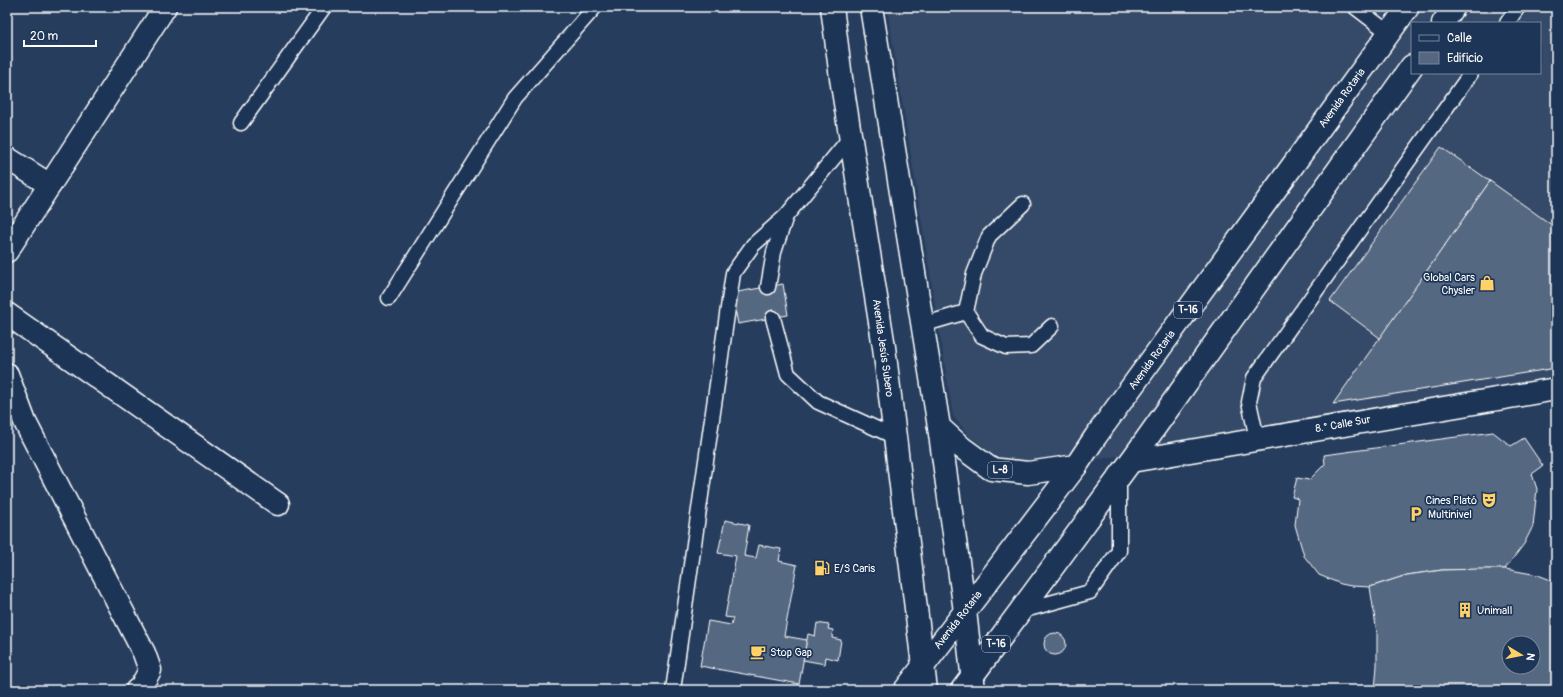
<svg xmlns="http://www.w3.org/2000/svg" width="1563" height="697" viewBox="0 0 1563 697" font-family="Pangolin,sans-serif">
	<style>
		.built { fill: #344a68; fill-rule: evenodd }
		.building { fill: #556781; stroke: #fff; fill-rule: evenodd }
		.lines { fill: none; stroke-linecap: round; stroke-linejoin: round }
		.service-casing { stroke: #fff; stroke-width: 17 }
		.minor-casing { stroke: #fff; stroke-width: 25 }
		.secondary-casing { stroke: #fff; stroke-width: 25 }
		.trunk-casing { stroke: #fff; stroke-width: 25 }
		.service { stroke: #1d3557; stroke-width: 14 }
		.minor { stroke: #1d3557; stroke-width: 22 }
		.secondary { stroke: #1d3557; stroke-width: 22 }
		.trunk { stroke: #1d3557; stroke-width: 22 }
		.labels { text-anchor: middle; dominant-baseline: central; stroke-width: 3.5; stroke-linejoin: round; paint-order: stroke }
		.shield { fill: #1d3557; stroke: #bbc2cd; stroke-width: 1 }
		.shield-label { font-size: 10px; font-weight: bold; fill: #fff }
		.street-label { font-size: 11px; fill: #fff; stroke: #1d3557 }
		.poi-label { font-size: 11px; fill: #fff; stroke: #1d3557; text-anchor: start }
	</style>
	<rect width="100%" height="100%" fill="#263d5e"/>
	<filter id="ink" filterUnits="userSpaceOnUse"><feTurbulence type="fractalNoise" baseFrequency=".025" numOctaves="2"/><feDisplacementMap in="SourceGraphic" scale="8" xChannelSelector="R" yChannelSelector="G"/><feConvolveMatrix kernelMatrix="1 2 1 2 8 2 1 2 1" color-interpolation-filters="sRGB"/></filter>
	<g filter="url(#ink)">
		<path class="built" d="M887,7H1556V386L1100,459L1025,462L995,456L969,436L953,416ZM1412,23H1540V73H1412Z"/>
		<g class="building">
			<path d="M1441,147L1490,181L1380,338L1330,301Z"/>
			<path d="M1490,181L1556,228V368L1333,404Z"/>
			<path d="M783,284L788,315L738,324L732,293Z"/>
			<path d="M1493,432L1511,446L1524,438L1543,466L1532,474L1537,489L1533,526L1524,544L1505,569L1442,570L1407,575L1370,587L1351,586L1341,584L1319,575L1304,556L1295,525L1298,499L1292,497L1297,478L1309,480L1325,464L1324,455Z"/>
			<path d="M725,520L749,525L744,556L756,558L759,545L781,549L779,561L797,565L784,636L807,640L799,684L700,666L708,621L731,625L733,618L725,617L736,556L718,553Z"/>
			<path d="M1477,569H1505L1538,575L1556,582V690H1375L1377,666V633L1370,587L1407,575L1442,570ZM1509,643H1533V667H1509Z"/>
			<path d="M817,623L829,625L828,629L833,630L832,638L841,640L838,660L826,657L825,664L803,660L808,634L815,636Z"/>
			<circle cx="1055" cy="644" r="11"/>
		</g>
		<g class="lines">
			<defs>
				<g id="service">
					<path d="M1355,7L1389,33"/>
					<path d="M1507,23L1518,7"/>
					<path d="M241,123L324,7"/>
					<path d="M768,287L774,252L786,216L850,138"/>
					<path d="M389,298L515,98L595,7"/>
					<path d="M966,312L982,336L1006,347L1031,346L1052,326"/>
					<path d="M773,318L788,374L818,402L895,437"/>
					<path d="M922,325L966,312L974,274L989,236L1023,204"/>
					<path d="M1257,439L1249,402L1254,378L1471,73"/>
					<path d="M1021,611L1090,592L1119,551V477"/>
					<path d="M673,690L733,273L753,245L786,216"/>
				</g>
				<g id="minor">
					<path d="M7,158L50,185"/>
					<path d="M7,251L165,7"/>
					<path d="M7,314L278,504"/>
					<path d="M7,374L25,422L144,653L150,670L141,687L137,690"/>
					<path d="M1131,461L1556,389"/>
				</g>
				<g id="secondary">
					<path d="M832,7L841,78L884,347L926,690"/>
					<path d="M871,7L939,427L965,611L974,690"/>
				</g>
				<g id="trunk">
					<path d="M1443,23L1454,7"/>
					<path d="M939,427L961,447L991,469L1028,473L1076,466"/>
					<path d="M905,690L1076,466L1096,436L1408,7"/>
					<path d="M962,690L1131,461L1412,66"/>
				</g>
			</defs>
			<use href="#service" class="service-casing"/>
			<use href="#minor" class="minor-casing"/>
			<use href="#secondary" class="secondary-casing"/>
			<use href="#trunk" class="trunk-casing"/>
			<use href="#service" class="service"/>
			<use href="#minor" class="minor"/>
			<use href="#secondary" class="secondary"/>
			<use href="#trunk" class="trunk"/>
		</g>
	</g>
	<defs>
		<symbol id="shop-bare" viewBox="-9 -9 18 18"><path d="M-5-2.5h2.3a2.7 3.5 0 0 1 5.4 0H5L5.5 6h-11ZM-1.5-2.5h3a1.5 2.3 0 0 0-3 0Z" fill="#ffd166" stroke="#1d3557" stroke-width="2.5" paint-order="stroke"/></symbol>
		<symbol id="theatre-bare" viewBox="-9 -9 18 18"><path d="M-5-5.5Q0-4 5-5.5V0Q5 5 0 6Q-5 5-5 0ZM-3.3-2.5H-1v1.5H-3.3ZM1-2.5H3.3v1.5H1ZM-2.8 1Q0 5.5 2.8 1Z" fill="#ffd166" stroke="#1d3557" stroke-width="2.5" paint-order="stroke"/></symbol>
		<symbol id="parking-bare" viewBox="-9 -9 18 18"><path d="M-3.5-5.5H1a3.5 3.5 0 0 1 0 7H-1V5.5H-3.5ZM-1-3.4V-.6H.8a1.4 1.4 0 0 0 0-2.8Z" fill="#ffd166" stroke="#1d3557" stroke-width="2.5" paint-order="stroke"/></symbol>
		<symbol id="fuel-bare" viewBox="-9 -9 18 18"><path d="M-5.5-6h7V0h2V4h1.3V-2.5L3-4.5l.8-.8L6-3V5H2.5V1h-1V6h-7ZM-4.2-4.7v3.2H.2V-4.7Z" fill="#ffd166" stroke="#1d3557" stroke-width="2.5" paint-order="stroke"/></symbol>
		<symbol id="building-bare" viewBox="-9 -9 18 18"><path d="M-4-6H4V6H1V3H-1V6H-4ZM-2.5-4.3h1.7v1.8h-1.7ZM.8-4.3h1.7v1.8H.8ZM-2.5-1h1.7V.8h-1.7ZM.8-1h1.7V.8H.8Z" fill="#ffd166" stroke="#1d3557" stroke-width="2.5" paint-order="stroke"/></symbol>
		<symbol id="cafe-bare" viewBox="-9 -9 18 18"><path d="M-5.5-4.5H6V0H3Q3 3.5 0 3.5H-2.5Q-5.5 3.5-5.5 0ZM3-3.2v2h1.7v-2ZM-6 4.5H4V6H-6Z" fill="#ffd166" stroke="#1d3557" stroke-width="2.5" paint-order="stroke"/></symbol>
	</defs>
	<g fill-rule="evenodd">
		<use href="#shop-bare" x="1476" y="272" width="22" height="22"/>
		<use href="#theatre-bare" x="1478" y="489" width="22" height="22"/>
		<use href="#parking-bare" x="1405" y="503" width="22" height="22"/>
		<use href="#fuel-bare" x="811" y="557" width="22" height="22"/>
		<use href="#building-bare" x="1454" y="599" width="22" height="22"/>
		<use href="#cafe-bare" x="747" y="641" width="22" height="22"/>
	</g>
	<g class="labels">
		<g class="shield">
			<rect x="1174" y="302" width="28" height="16" rx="3"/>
			<rect x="988" y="462" width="24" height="16" rx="3"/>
			<rect x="982" y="636" width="28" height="16" rx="3"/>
		</g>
		<g class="shield-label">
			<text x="1188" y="310">T-16</text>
			<text x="1000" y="470">L-8</text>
			<text x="996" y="644">T-16</text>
		</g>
		<g class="street-label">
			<text transform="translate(1342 98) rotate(-54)">Avenida Rotaria</text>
			<text transform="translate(883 348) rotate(82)">Avenida Jesús Subero</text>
			<text transform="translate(1152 360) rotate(-54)">Avenida Rotaria</text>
			<text transform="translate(1343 424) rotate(-10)">8.° Calle Sur</text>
			<text transform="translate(958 620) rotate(-52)">Avenida Rotaria</text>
		</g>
		<g class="poi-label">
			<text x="1475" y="277" text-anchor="end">Global Cars<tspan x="1475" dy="13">Chysler</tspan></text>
			<text x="1477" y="500" text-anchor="end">Cines Plató</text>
			<text x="1428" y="514">Multinivel</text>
			<text x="834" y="568">E/S Caris</text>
			<text x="1477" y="610">Unimall</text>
			<text x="770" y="652">Stop Gap</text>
		</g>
	</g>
	<rect width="1563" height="697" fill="none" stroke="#1d3557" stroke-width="24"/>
	<rect x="12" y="12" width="1539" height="673" fill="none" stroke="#fff" stroke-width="1.5" filter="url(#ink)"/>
	<rect x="1411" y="22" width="130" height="52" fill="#1d3557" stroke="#77869a"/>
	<rect x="1419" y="35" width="20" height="6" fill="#1d3557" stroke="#77869a"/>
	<text x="1447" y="42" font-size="12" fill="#ffffff">Calle</text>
	<rect x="1419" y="52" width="20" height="12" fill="#556781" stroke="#77869a"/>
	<text x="1447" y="62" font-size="12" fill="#ffffff">Edificio</text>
	<g transform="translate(1521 655) rotate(100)"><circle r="19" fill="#1d3557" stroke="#77869a"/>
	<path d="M0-3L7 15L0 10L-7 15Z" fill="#ffd166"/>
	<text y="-6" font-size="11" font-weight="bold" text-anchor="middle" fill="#ffffff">N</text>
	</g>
	<path d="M24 40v6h72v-6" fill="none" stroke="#ffffff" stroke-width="2"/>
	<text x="30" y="40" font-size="12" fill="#ffffff" stroke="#1d3557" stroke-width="3" paint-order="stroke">20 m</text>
</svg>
